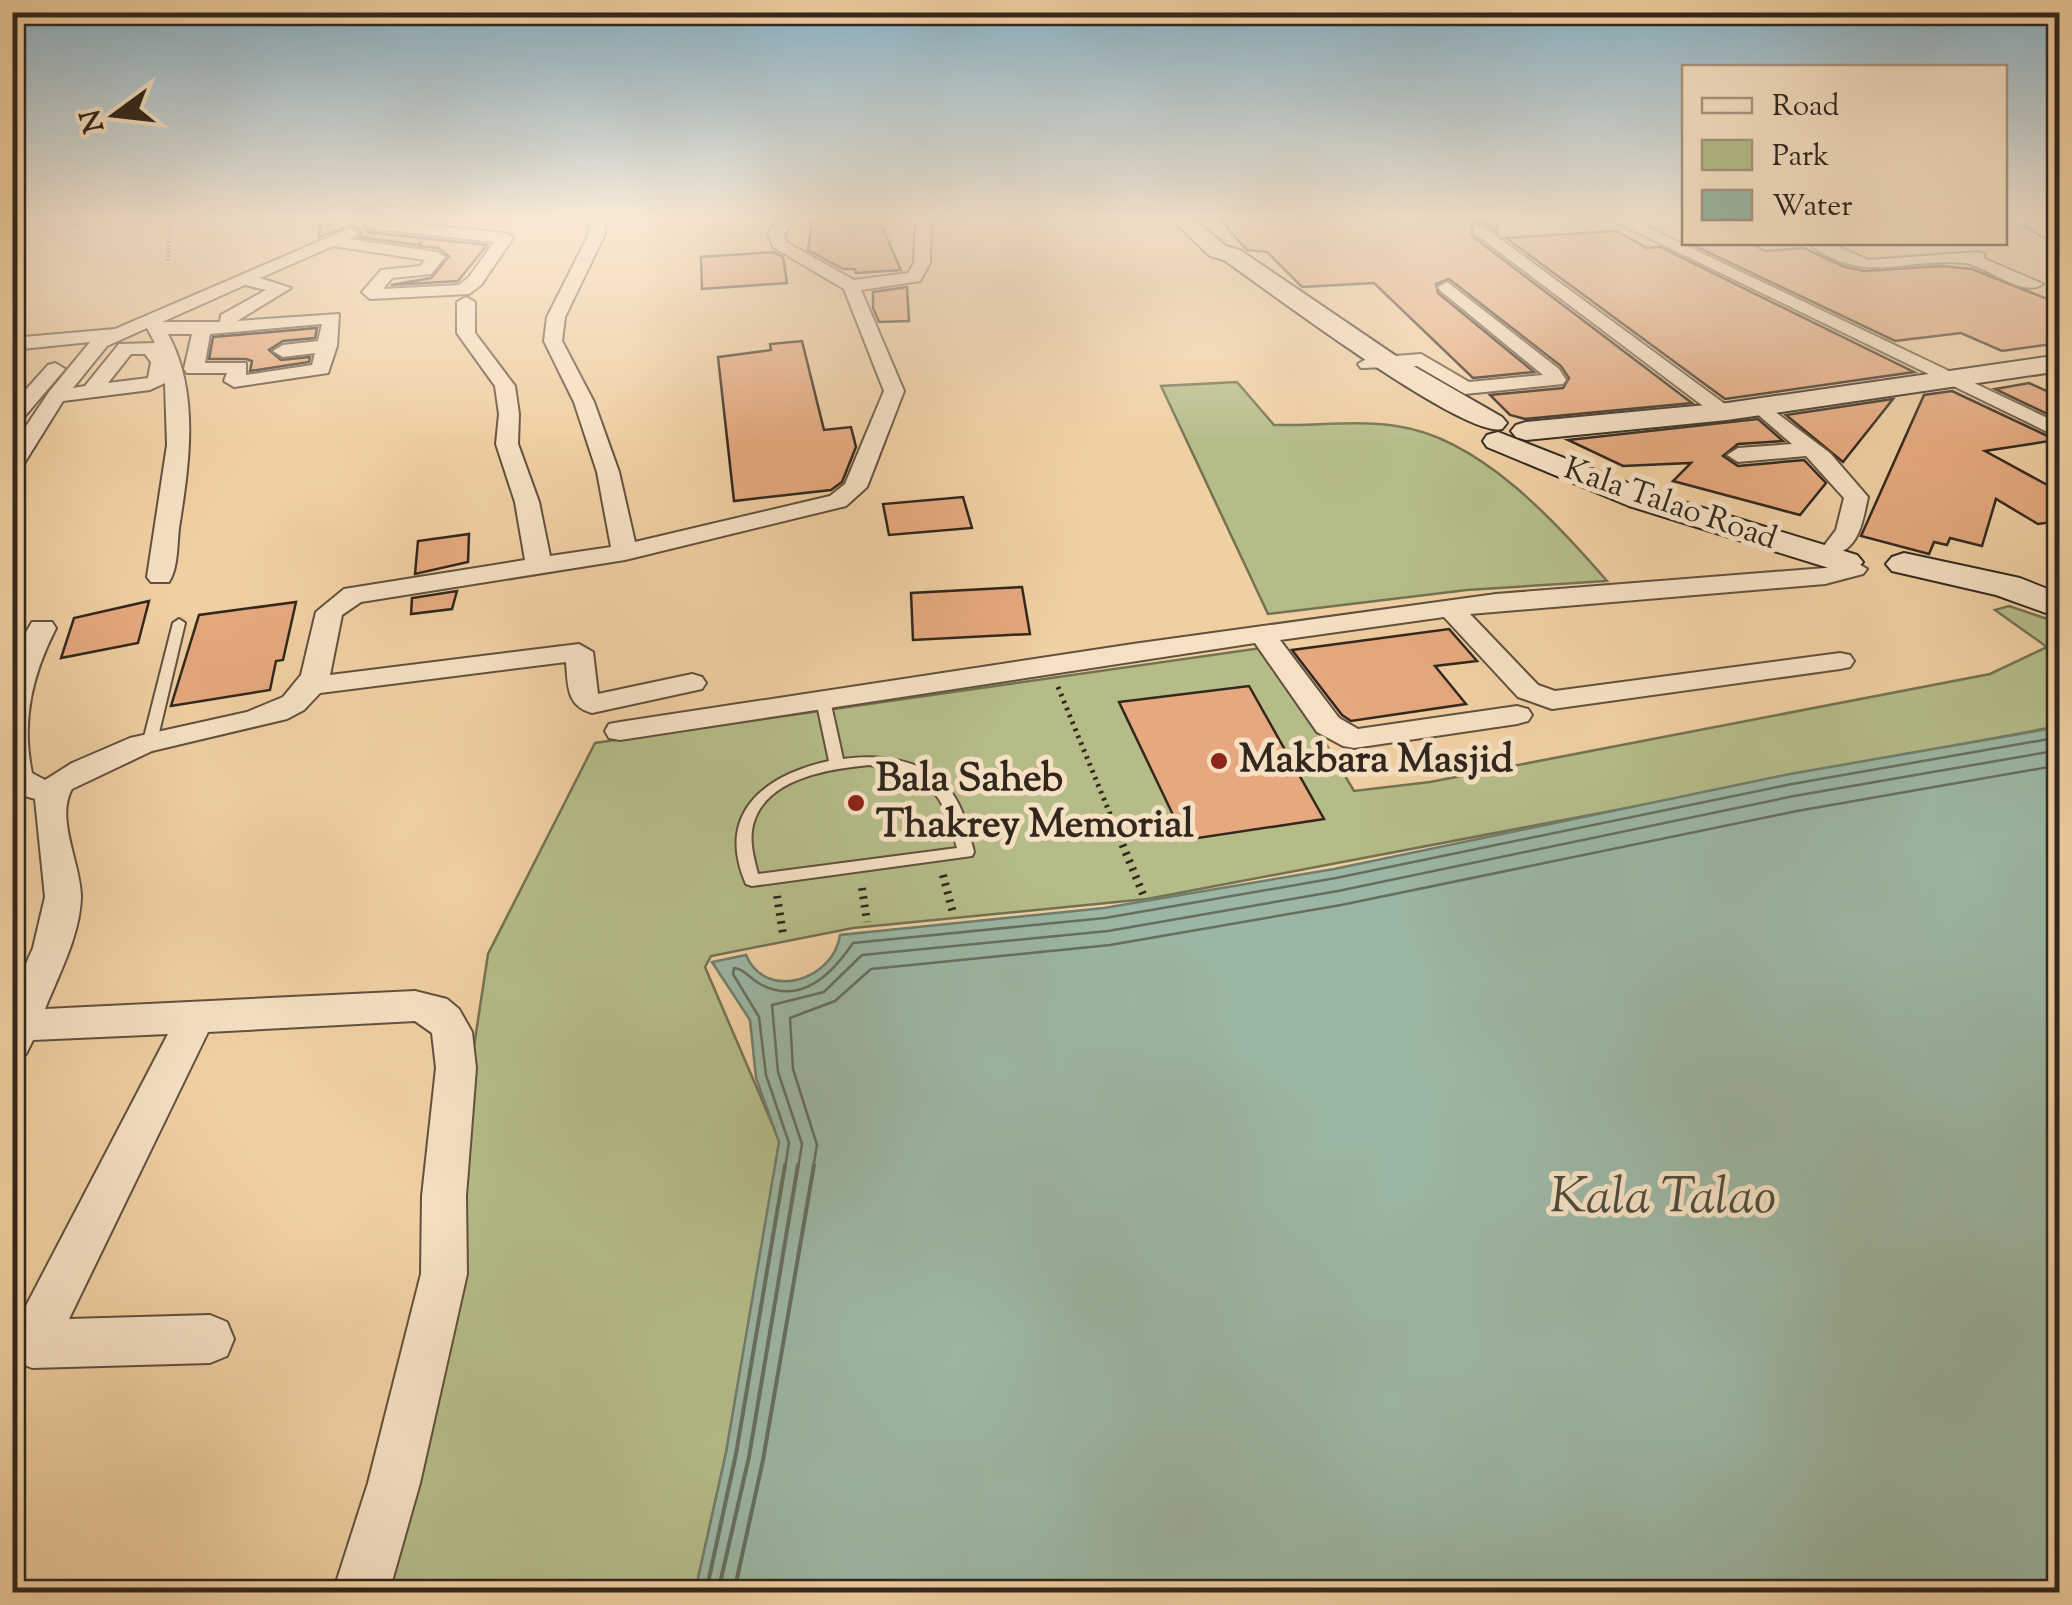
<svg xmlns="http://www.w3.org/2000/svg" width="2072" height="1605" viewBox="0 0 2072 1605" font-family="'Sorts Mill Goudy',serif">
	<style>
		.green { fill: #b5bc88; stroke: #737252; stroke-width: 2.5 }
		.water { fill: #9bb6a2; stroke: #717d6d; stroke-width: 2.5 }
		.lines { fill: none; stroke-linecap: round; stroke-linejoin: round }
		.shore-far1 { stroke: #666e60; stroke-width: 2.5 }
		.shore { stroke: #666e60; stroke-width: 4 }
		.building { fill: #e6a97f; stroke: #31271d; stroke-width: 2.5 }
		.lane-casing { stroke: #61513e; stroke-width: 4 }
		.street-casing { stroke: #61513e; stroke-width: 4 }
		.secondary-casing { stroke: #31271d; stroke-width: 4 }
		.path-far2 { stroke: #31271d; stroke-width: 4; stroke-dasharray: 1 2.5; stroke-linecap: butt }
		.path-far1 { stroke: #31271d; stroke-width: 5; stroke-dasharray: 2.5 5; stroke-linecap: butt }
		.path { stroke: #31271d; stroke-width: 8; stroke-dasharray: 2.5 6; stroke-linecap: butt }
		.lane { fill: #f5e0c3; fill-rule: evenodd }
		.street { fill: #f5e0c3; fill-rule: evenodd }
		.secondary { fill: #f5e0c3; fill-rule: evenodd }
		.poi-dot { fill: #8f2418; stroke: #f5e0c3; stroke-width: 4 }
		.labels { text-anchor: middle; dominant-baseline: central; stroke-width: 10; stroke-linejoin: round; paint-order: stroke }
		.far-street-label { font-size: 32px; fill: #31271d; stroke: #f5e0c3 }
		.poi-label { font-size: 40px; font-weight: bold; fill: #31271d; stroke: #f5e0c3; text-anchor: start }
		.near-water-label { font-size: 50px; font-style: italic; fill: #4c4b3e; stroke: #f5e0c3 }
	</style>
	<rect width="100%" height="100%" fill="#f0cfa2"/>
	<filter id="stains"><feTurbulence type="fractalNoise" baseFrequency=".002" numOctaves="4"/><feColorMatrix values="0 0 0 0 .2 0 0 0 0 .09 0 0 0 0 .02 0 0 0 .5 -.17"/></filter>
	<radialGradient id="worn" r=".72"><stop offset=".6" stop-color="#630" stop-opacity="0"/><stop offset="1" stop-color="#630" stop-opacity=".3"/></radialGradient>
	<g class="green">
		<path d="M1237,382L1274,425C1313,426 1357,420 1396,426C1479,437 1556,522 1607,581L1467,590L1268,614L1161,386Z"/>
		<path d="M2009,606L2059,623V726L1147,899L853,928L711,956L705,967L780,1142L726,1453L695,1592H353L432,1322L488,954L595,743L1268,647L1354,791L1430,782L1990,674L2047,647L1995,610Z"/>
	</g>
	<path class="water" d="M2059,727V1592H695L726,1453L779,1142L756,1078L750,1020L712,962L746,955C766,1002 834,980 840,935L1104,908L1334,869L1790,774Z"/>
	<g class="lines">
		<g class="shore-far1">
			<path d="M785,1168L789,1143L766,1075L759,1017L733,974L734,968C745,969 750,979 760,984C801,1006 832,974 853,943L1105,918L1336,878L1792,784L2060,737"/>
			<path d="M798,1168L802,1144L778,1072L772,1005L824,992L862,955L1108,931L1338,891L1794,796L2060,750"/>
			<path d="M813,1168L817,1145L793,1069L790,1018L835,1001L871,969L1110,945L1341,905L1797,811L2060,765"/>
		</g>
		<g class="shore">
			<path d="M706,1592L736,1454L785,1165"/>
			<path d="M718,1592L749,1457L798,1165"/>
			<path d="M734,1592L763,1460L814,1165"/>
		</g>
	</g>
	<g class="building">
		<path d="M320,220H364L367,232L487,245L458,281L391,285L431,278L449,256L438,248L419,246L422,242L417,245L359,237L362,232L352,225L319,237Z"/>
		<path d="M820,220H879L901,270L856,273L855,269H843L808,250L812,222Z"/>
		<path d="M1220,220H1498L1497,232L1484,223L1471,224L1472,236L1692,403L1525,419L1510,415L1490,395L1563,388L1569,378L1561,366L1449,279L1436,284L1438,293L1534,372L1473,378L1374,283L1302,287L1267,252L1247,250Z"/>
		<path d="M1617,231L1647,248L1660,247L1914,372L1725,399L1506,238Z"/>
		<path d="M1749,242L1765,251L1804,248L1845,267L1865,271L1942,266L1972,269L2060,304V343L2002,351L1961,333L1895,341L1693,245Z"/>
		<path d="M774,252L783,257L787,283L702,289L701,257Z"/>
		<path d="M907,287L909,321L879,322L873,308V292Z"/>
		<path d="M317,328L315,338L283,341L269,350L281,360L310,357L309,362L250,371L252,361L246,359H209L213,337Z"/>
		<path d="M802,341L824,430L851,427L856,447L842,482L831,490L734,501L718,357L771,350L770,344Z"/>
		<path d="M2029,383L2060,397V420L1995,389Z"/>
		<path d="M1952,391L2056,440L1985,451L2060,492V521L2038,524L1996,499L1982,546L1950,538L1947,545L1934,542L1929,554L1861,536L1924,395Z"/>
		<path d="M1893,399L1843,462L1786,415Z"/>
		<path d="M1758,419L1783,441L1738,444L1723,456L1738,466L1804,460L1826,483L1800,515L1673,481L1691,463L1623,466L1568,440Z"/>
		<path d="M963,497L972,528L889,535L883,504Z"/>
		<path d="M469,534L468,562L415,574L418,541Z"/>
		<path d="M1022,587L1030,634L913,640L911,593Z"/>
		<path d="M457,591L452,609L411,614L412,598Z"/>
		<path d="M149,601L138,643L61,658L74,618Z"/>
		<path d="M296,602L283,660L276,661L270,690L171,706L199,615Z"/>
		<path d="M1449,629L1477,661L1435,666L1466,704L1351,721L1342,715L1292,650Z"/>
		<path d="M1249,686L1324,819L1185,840L1119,702Z"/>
	</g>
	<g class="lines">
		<defs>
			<g id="lane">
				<path d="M179,619L185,623L157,741L150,745L143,741L173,623Z"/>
				<path d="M823,696L830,700L843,759C880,754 928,759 952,793C964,810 969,832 974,852L972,856L752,886L746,884C715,813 765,775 829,761L816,700ZM869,765C928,774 943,790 957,848L758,874C754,858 749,842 753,825C765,778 829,769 869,765Z"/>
			</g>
			<g id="street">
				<path d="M68,220H87L75,226Z"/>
				<path d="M372,220L505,233L513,238L481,285L469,294L370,299L362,292L381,270L420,266L425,260L333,246L260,278L291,288L237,321L339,314L337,346L328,373L234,387L224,381L227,373H187L184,369L192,334H168C200,393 189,465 179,528C177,546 178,568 169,582H151L147,577L167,445L165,383L150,390L63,401L20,470L12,472V447L49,392L90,342L12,350V338L115,329L350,228L358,233L349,239L437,252L445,257L431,274L392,278L383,289L459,285L469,277L494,242L367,228V222ZM245,285L266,290L221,315L220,322H162ZM322,324L318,341L283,345L273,351L283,357L315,353L312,365L246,375V363H205L210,334ZM147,328L155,343L119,344L85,386L73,388L107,346ZM131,354H145L151,362L148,378L108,383Z"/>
				<path d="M590,220H604L605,234L565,317L562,341L594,402L619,472L635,542L830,496L845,484L884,391L844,289L773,247L768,234L778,220H793L784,234L786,242L854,280L908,273L914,263L916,220H931L930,263L920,281L861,290L904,391L867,487L846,506L625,560L361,602L342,615L330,675L579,644L593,652L598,694L692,674L702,677L706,683L702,689L592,713C566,706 568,685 566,662L320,693L304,710L287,719L152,751L72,789C55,819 81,864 81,897C80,935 59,974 45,1009L415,991L447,999L459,1009L472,1032L476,1068L466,1196L467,1274L420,1483L389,1592H333L368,1483L421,1274L422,1196L436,1068L432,1033L415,1021L208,1032L69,1319L210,1315L227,1322L234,1339L227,1356L210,1363L32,1368L15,1361V1327L168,1034L33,1040L26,1054L12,1059V995L33,948L45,897L35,799L12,792V656L32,622H52L56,628C32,675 21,721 32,773L45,780L72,763L130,738L247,712L283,697L301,675L316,612L344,589L525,560L515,502L496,444L499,414L495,386L457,333V302L466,297L475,302V333L515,386L519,414L518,444L539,502L550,556L611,547L597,472L574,402L544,341L547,317L589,234Z"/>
				<path d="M1612,220H1632L2060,424V438Z"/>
				<path d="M1474,227H1484L1729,407L1732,411L1729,415H1715L1474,233Z"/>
				<path d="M1806,242H1828L1868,260L1978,252L1984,254L1985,259L2043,284C2023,299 1986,265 1964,263C1903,257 1864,287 1806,242Z"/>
				<path d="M1447,282L1559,369L1566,380L1563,384L1465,394L1417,366L1361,368L1358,364L1368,358L1421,354L1469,382L1543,375L1441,291L1438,287Z"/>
				<path d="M55,363L65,369L19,423L12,425V405L48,365Z"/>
				<path d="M1762,402L1830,453L1868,497C1863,519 1860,548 1835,554L1823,547L1836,530L1844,498L1806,456L1738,462L1727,455L1738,448L1792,444L1755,412L1752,408Z"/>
				<path d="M1854,561L1867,569L1863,574L1825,584L1470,614L1538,685L1555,691L1840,653L1850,655L1854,661L1850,667L1840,669L1552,709L1518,697L1444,617L1280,640L1339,718L1358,729L1517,706L1528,709L1532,715L1528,721L1517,724L1354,748L1343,746L1317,732L1255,643L620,740L609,738L605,731L609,724L620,722L1133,644L1496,594L1825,568Z"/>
			</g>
			<g id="secondary">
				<path d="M1172,220H1195L1226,246L1240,250L1396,356L1502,417L1507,423L1502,429C1464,439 1266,289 1224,260L1210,256Z"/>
				<path d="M2016,220H2041L2060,231V246Z"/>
				<path d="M2060,355V371L1727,420L1526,440L1516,437L1511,431L1516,425L1526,422L1727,403Z"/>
				<path d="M1498,432L1651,492L1857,555L1863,562L1857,569L1845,573L1629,506L1487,447L1483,441L1487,435Z"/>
				<path d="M1904,553L2020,578L2060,594V618L1996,595L1892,571L1886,564L1892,557Z"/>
			</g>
		</defs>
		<use href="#lane" class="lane-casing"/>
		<use href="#street" class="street-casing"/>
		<use href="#secondary" class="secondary-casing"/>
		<path class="path-far2" d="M168,260L169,220"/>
		<path class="path-far1" d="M1058,687L1117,831"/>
		<g class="path">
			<path d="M1116,829L1143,894"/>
			<path d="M943,875L953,913"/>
			<path d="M862,888L867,922"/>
			<path d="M777,896L783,934"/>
		</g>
		<use href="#lane" class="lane"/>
		<use href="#street" class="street"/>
		<use href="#secondary" class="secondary"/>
	</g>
	<linearGradient id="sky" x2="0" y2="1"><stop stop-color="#89b5cc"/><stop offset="0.49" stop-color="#f8e9d5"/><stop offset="1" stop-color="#f8e9d5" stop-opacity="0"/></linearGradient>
	<rect width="2072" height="445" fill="url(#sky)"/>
	<g class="poi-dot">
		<circle cx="1219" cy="761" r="10"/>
		<circle cx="856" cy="803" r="10"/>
	</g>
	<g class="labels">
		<g class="far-street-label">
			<text transform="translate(1670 505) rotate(19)">Kala Talao Road</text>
		</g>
		<g class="poi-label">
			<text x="1239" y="761">Makbara Masjid</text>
			<text x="876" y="780">Bala Saheb<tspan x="876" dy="46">Thakrey Memorial</tspan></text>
		</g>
		<g class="near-water-label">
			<text x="1663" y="1200">Kala Talao</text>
		</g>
	</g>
	<rect width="2072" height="1605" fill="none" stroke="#f0cfa2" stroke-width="50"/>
	<rect x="15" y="15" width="2042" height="1575" fill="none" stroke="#31271d" stroke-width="5"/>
	<rect x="25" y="25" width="2022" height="1555" fill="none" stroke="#31271d" stroke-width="2.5"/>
	<rect x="1682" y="65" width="325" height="180" fill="#f5e0c3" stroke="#a79681" stroke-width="2.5"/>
	<rect x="1702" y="98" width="50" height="15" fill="#f5e0c3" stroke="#a79681" stroke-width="2.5"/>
	<text x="1772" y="115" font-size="30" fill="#31271d">Road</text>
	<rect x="1702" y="140" width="50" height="30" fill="#b5bc88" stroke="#a79681" stroke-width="2.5"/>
	<text x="1772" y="165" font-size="30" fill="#31271d">Park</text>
	<rect x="1702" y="190" width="50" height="30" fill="#9bb6a2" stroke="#a79681" stroke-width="2.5"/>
	<text x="1772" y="215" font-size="30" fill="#31271d">Water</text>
	<g transform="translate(115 115) rotate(255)" stroke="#f5e0c3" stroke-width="8" paint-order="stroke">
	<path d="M0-8L18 38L0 25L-18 38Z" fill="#31271d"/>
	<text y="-15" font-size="28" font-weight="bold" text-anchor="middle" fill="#31271d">N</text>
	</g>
	<rect width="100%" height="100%" filter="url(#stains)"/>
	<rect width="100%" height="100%" fill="url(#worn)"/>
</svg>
